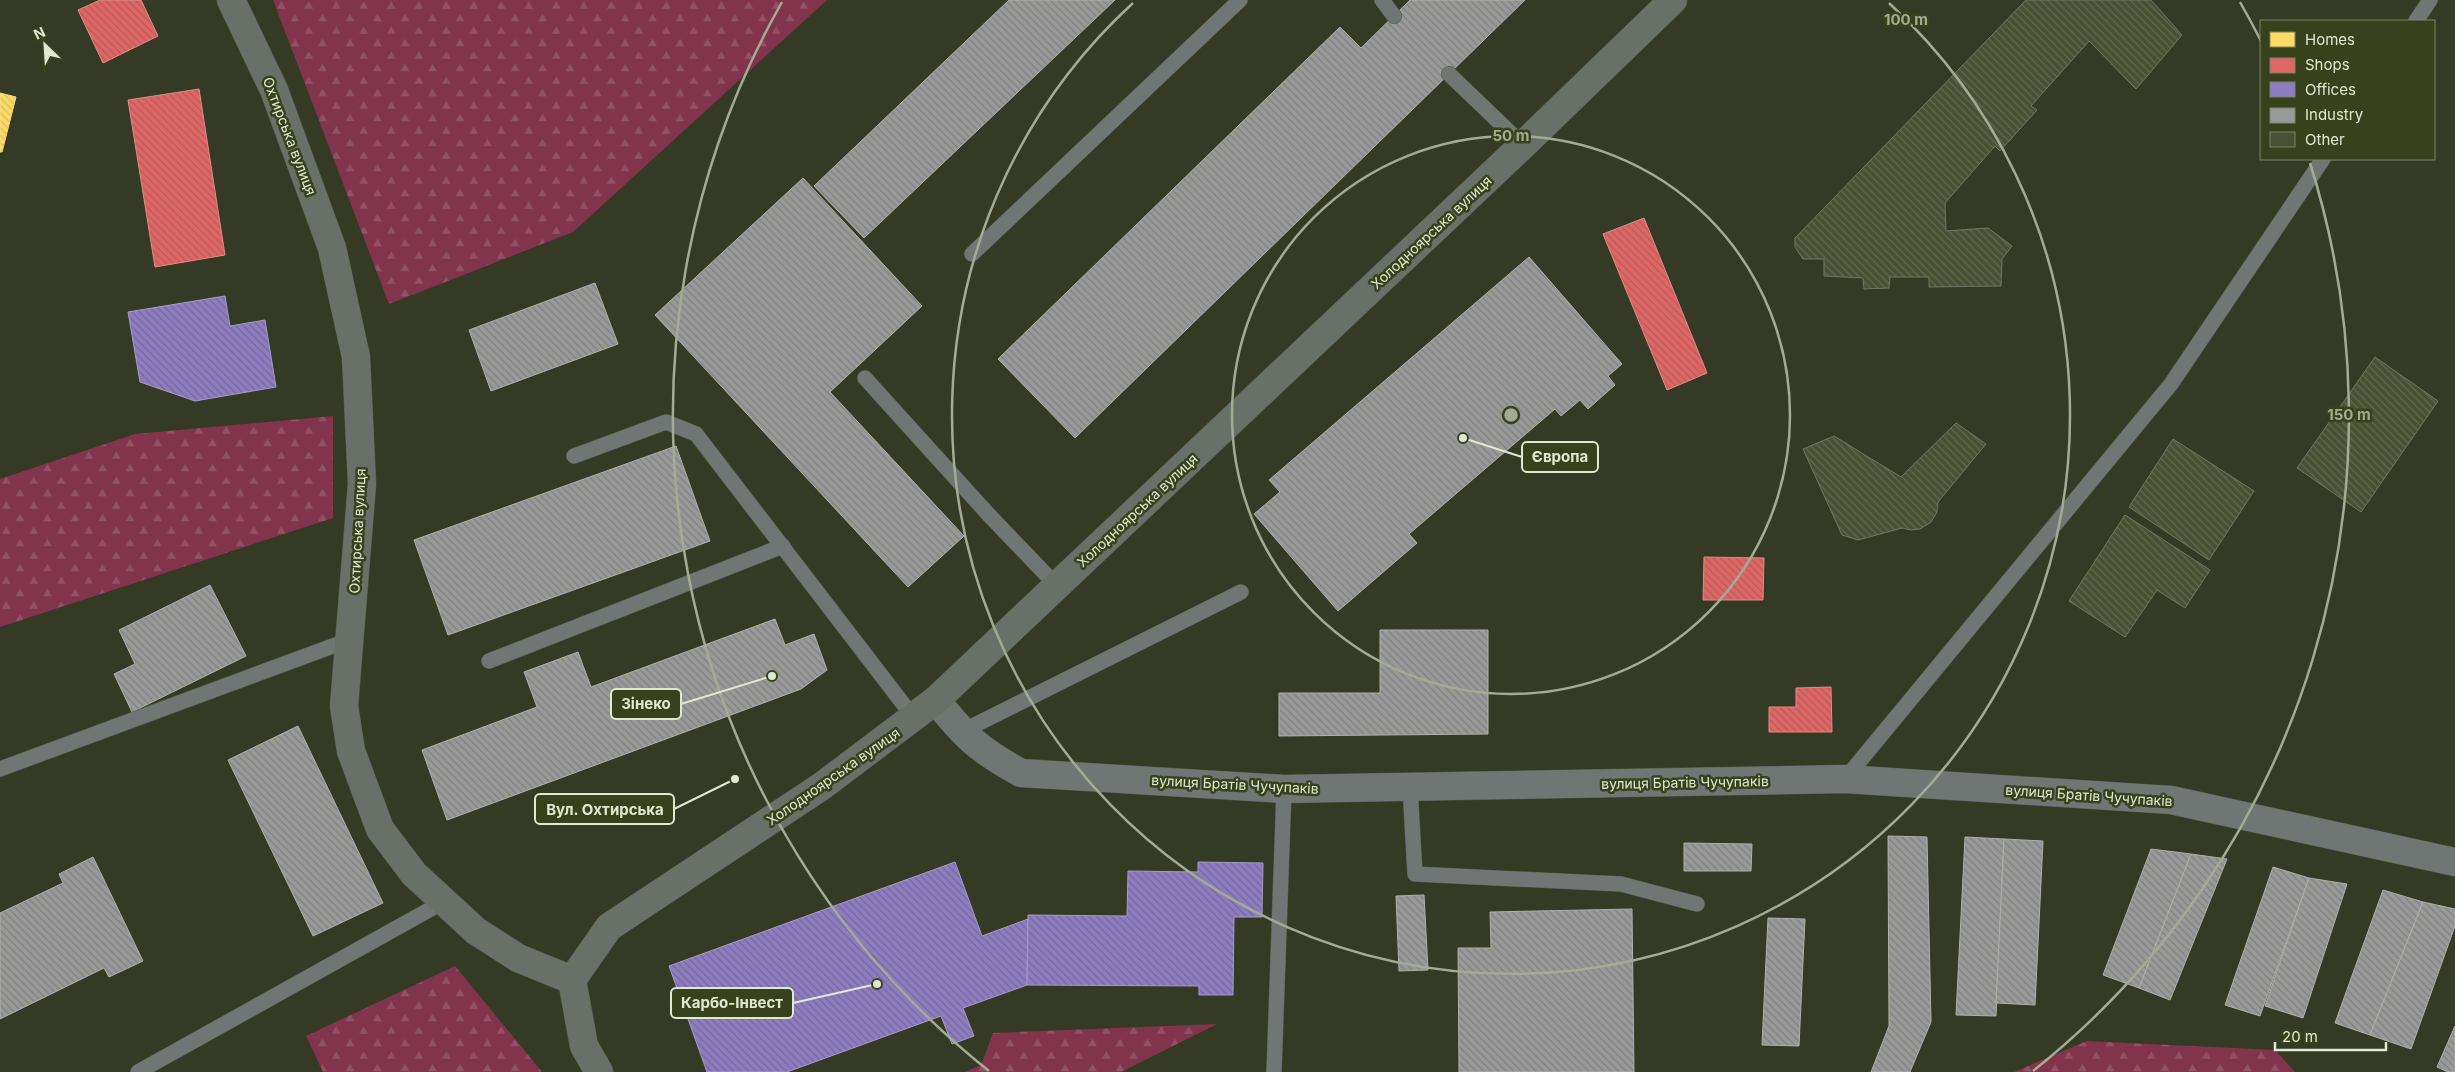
<svg xmlns="http://www.w3.org/2000/svg" width="2455" height="1072" viewBox="0 0 2455 1072" font-family="Inter,sans-serif">
	<style>
		.forest { fill: url(#forest-firs) }
		.homes { fill: url(#homes-back-hatch); stroke: #f6de86 }
		.shops { fill: url(#shops-back-hatch); stroke: #e08d86 }
		.offices { fill: url(#offices-back-hatch); stroke: #a79cc8 }
		.industry { fill: url(#industry-back-hatch); stroke: #afb1aa }
		.building { fill: url(#building-back-hatch); stroke: #727865 }
		.lines { fill: none; stroke-linecap: round; stroke-linejoin: round }
		.lane-casing { stroke: #525845; stroke-width: 16 }
		.street-casing { stroke: #525845; stroke-width: 29 }
		.secondary-casing { stroke: #525845; stroke-width: 29 }
		.lane { stroke: #707674; stroke-width: 15 }
		.street { stroke: #707674; stroke-width: 28 }
		.secondary { stroke: #697068; stroke-width: 28 }
		.ring { fill: none; stroke: #a4ab95; stroke-width: 2.5 }
		.labels { text-anchor: middle; dominant-baseline: central; stroke-width: 5; stroke-linejoin: round; paint-order: stroke }
		.street-label { font-size: 14px; fill: #e1e8d2; stroke: #37421c }
		.centre { fill: #a4ab95; stroke: #37421c; stroke-width: 2.5 }
		.ring-label { font-size: 15px; text-anchor: middle; font-weight: bold; fill: #a4ab95; stroke: #37421c; stroke-width: 5; stroke-linejoin: round; paint-order: stroke }
		.leader { fill: none; stroke: #e1e8d2; stroke-width: 2 }
		.callout-dot { fill: #e1e8d2; stroke: #37421c; stroke-width: 2 }
		.callout { fill: #37421c; stroke: #e1e8d2; stroke-width: 2 }
		.callout-label { font-size: 15px; text-anchor: middle; font-weight: bold; fill: #e1e8d2 }
	</style>
	<defs>
		<pattern id="forest-firs" width="22" height="20" patternUnits="userSpaceOnUse" patternTransform="scale(1.25)"><rect width="22" height="20" fill="#82344c"/><path d="M5 1l3.5 6h-7zM16 11l3.5 6h-7z" fill="#935165"/></pattern>
		<pattern id="homes-back-hatch" width="6" height="6" patternUnits="userSpaceOnUse" patternTransform="scale(1.25)"><rect width="6" height="6" fill="#ffd966"/><path d="M-1 5l2 2M0 0l6 6M5-1l2 2" fill="none" stroke="#dabc5e"/></pattern>
		<pattern id="shops-back-hatch" width="6" height="6" patternUnits="userSpaceOnUse" patternTransform="scale(1.25)"><rect width="6" height="6" fill="#e06666"/><path d="M-1 5l2 2M0 0l6 6M5-1l2 2" fill="none" stroke="#b15c5a"/></pattern>
		<pattern id="offices-back-hatch" width="6" height="6" patternUnits="userSpaceOnUse" patternTransform="scale(1.25)"><rect width="6" height="6" fill="#8e7cc3"/><path d="M-1 5l2 2M0 0l6 6M5-1l2 2" fill="none" stroke="#746995"/></pattern>
		<pattern id="industry-back-hatch" width="6" height="6" patternUnits="userSpaceOnUse" patternTransform="scale(1.25)"><rect width="6" height="6" fill="#999"/><path d="M-1 5l2 2M0 0l6 6M5-1l2 2" fill="none" stroke="#80807e"/></pattern>
		<pattern id="building-back-hatch" width="6" height="6" patternUnits="userSpaceOnUse" patternTransform="scale(1.25)"><rect width="6" height="6" fill="#495033"/><path d="M-1 5l2 2M0 0l6 6M5-1l2 2" fill="none" stroke="#636950"/></pattern>
	</defs>
	<rect width="100%" height="100%" fill="#343a24"/>
	<g class="forest">
		<path d="M273,0H827L573,232L389,304Z"/>
		<path d="M333,416V518L0,627V479L135,434Z"/>
		<path d="M455,966L542,1072H323L306,1036Z"/>
		<path d="M1217,1024L1121,1072H965L981,1065L993,1033Z"/>
		<path d="M2087,1041L2275,1050L2295,1072H2014Z"/>
	</g>
	<path class="homes" d="M0,93L16,97L2,152H0Z"/>
	<g class="shops">
		<path d="M100,0H141L158,36L103,63L78,10Z"/>
		<path d="M199,89L225,255L155,267L128,100Z"/>
		<path d="M1644,218L1707,373L1667,390L1603,234Z"/>
		<path d="M1704,557L1764,558L1763,600H1703Z"/>
		<path d="M1831,687L1832,732H1769V707H1796V688Z"/>
	</g>
	<g class="offices">
		<path d="M225,296L230,326L265,320L276,387L195,401L140,382L128,312Z"/>
		<path d="M955,862L982,936L1028,919L1027,985L963,1008L974,1036L952,1044L941,1016L787,1072H707L669,966Z"/>
		<path d="M1198,862L1263,863L1262,917H1234L1233,995H1199V986L1027,985L1028,915L1127,916L1128,871L1198,872Z"/>
	</g>
	<g class="industry">
		<path d="M1009,0H1115L864,238L814,186Z"/>
		<path d="M1410,0H1525L1075,438L998,359L1340,27L1361,48Z"/>
		<path d="M803,178L922,306L830,392L964,536L908,587L655,315Z"/>
		<path d="M1529,257L1622,364L1608,376L1615,385L1588,409L1580,400L1561,416L1555,409L1409,534L1417,543L1338,611L1254,514L1280,492L1269,480Z"/>
		<path d="M595,283L618,344L491,391L469,330Z"/>
		<path d="M676,446L710,541L448,635L414,540Z"/>
		<path d="M210,585L246,656L132,712L114,674L135,664L119,630Z"/>
		<path d="M775,619L785,645L814,634L827,670L801,689L447,820L422,750L537,707L524,672L578,652L591,687Z"/>
		<path d="M1380,630H1488V734L1279,736V693H1380Z"/>
		<path d="M298,726L383,903L313,936L228,760Z"/>
		<path d="M1888,836L1927,837L1931,1022L1910,1072H1871L1889,1026Z"/>
		<path d="M1965,837L2004,839L1996,1016L1956,1015Z"/>
		<path d="M2004,839L2043,841L2035,1005L1996,1003Z"/>
		<path d="M1684,843L1752,844L1751,871H1684Z"/>
		<path d="M2151,849L2191,854L2139,988L2103,975Z"/>
		<path d="M2191,854L2227,859L2170,1000L2139,988Z"/>
		<path d="M93,857L143,961L109,977L104,968L0,1019V913L63,883L59,874Z"/>
		<path d="M2273,867L2309,878L2260,1016L2225,1005Z"/>
		<path d="M2309,878L2347,884L2303,1018L2265,1006Z"/>
		<path d="M2383,890L2423,902L2370,1035L2335,1023Z"/>
		<path d="M1424,895L1428,970L1399,971L1396,896Z"/>
		<path d="M2423,902L2455,909V926L2411,1049L2370,1035Z"/>
		<path d="M1632,909L1634,1072H1459L1458,948H1491L1490,912Z"/>
		<path d="M1768,918L1805,919L1799,1046L1762,1045Z"/>
		<path d="M2455,1026V1072H2448L2437,1067Z"/>
	</g>
	<g class="building">
		<path d="M2026,0H2151L2182,35L2136,89L2089,41L2031,106L2037,110L2000,151L1995,146L1945,203L1946,231L1988,228L2012,246L2002,259L2001,286L1929,287V277H1890L1889,288L1864,289L1863,278L1824,276V259H1803L1795,247V238Z"/>
		<path d="M2375,357L2438,401L2361,512L2297,468Z"/>
		<path d="M1956,423L1986,444L1938,502L1937,512L1931,522L1920,529L1911,530L1902,528L1858,540L1842,535L1803,449L1834,436L1901,477Z"/>
		<path d="M2173,439L2254,491L2209,560L2129,507Z"/>
		<path d="M2125,515L2210,570L2185,608L2157,590L2125,637L2069,601Z"/>
	</g>
	<g class="lines">
		<defs>
			<g id="lane">
				<path d="M1382,0L1394,16"/>
				<path d="M2416,21L2430,0"/>
				<path d="M1449,74L1523,145"/>
				<path d="M972,254L1240,0"/>
				<path d="M865,378L988,514L1057,586"/>
				<path d="M574,456L666,422L696,434L914,718"/>
				<path d="M489,661L783,546"/>
				<path d="M961,732L1241,592"/>
				<path d="M0,769L349,640"/>
				<path d="M1845,779L2171,384L2323,159"/>
				<path d="M1410,787L1415,874L1621,884L1697,904"/>
				<path d="M138,1072L445,901"/>
				<path d="M1274,1072L1284,789"/>
			</g>
			<path id="street" d="M936,700C965,737 979,750 1021,773L1284,789L1845,779L2171,800L2455,862"/>
			<g id="secondary">
				<path d="M231,0L274,90L332,248L356,357L362,484L344,706L351,751L380,829L414,874L476,931L518,958L572,980"/>
				<path d="M572,980L609,927L822,786L936,700L1523,145L1673,0"/>
				<path d="M572,980L584,1046L599,1072"/>
			</g>
		</defs>
		<use href="#lane" class="lane-casing"/>
		<use href="#street" class="street-casing"/>
		<use href="#secondary" class="secondary-casing"/>
		<use href="#lane" class="lane"/>
		<use href="#street" class="street"/>
		<use href="#secondary" class="secondary"/>
	</g>
	<g class="ring">
		<circle cx="1511" cy="415" r="279"/>
		<path d="M1889 3A559 559 0 1 1 1133 3"/>
		<path d="M989 1071A838 838 0 0 1 782 2M2240 2A838 838 0 0 1 2261 41M2310 163A838 838 0 0 1 2033 1071"/>
	</g>
	<g class="labels">
		<g class="street-label">
			<text transform="translate(290 136) rotate(69)">Охтирська вулиця</text>
			<text transform="translate(1431 232) rotate(-43)">Холодноярська вулиця</text>
			<text transform="translate(1137 510) rotate(-43)">Холодноярська вулиця</text>
			<text transform="translate(357 531) rotate(-87)">Охтирська вулиця</text>
			<text transform="translate(833 776) rotate(-35)">Холодноярська вулиця</text>
			<text transform="translate(1685 782) rotate(-1)">вулиця Братів Чучупаків</text>
			<text transform="translate(1235 784) rotate(3)">вулиця Братів Чучупаків</text>
			<text transform="translate(2089 795) rotate(4)">вулиця Братів Чучупаків</text>
		</g>
	</g>
	<circle cx="1511" cy="415" r="8" class="centre"/>
	<g class="ring-label">
		<text x="1906" y="25">100 m</text>
		<text x="1511" y="141">50 m</text>
		<text x="2349" y="420">150 m</text>
	</g>
	<path class="leader" d="M1463 438L1522 457M772 676L681 704M735 779L674 809M877 984L793 1003"/>
	<g class="callout-dot">
		<circle cx="1463" cy="438" r="5"/>
		<circle cx="772" cy="676" r="5"/>
		<circle cx="735" cy="779" r="5"/>
		<circle cx="877" cy="984" r="5"/>
	</g>
	<g class="callout">
		<rect x="1522" y="442" width="76" height="30" rx="5"/>
		<rect x="611" y="689" width="70" height="30" rx="5"/>
		<rect x="535" y="794" width="139" height="30" rx="5"/>
		<rect x="671" y="988" width="122" height="30" rx="5"/>
	</g>
	<g class="callout-label">
		<text x="1560" y="462">Європа</text>
		<text x="646" y="709">Зінеко</text>
		<text x="605" y="815">Вул. Охтирська</text>
		<text x="732" y="1008">Карбо-Інвест</text>
	</g>
	<rect x="2260" y="20" width="175" height="140" fill="#37421c" stroke="#7b8465"/>
	<rect x="2270" y="32" width="25" height="15" fill="#ffd966" stroke="#7b8465"/>
	<text x="2305" y="45" font-size="15" fill="#e1e8d2">Homes</text>
	<rect x="2270" y="58" width="25" height="15" fill="#e06666" stroke="#7b8465"/>
	<text x="2305" y="70" font-size="15" fill="#e1e8d2">Shops</text>
	<rect x="2270" y="82" width="25" height="15" fill="#8e7cc3" stroke="#7b8465"/>
	<text x="2305" y="95" font-size="15" fill="#e1e8d2">Offices</text>
	<rect x="2270" y="108" width="25" height="15" fill="#999999" stroke="#7b8465"/>
	<text x="2305" y="120" font-size="15" fill="#e1e8d2">Industry</text>
	<rect x="2270" y="132" width="25" height="15" fill="#495033" stroke="#7b8465"/>
	<text x="2305" y="145" font-size="15" fill="#e1e8d2">Other</text>
	<g transform="translate(45 45) rotate(335)" stroke="#37421c" stroke-width="4" paint-order="stroke">
	<path d="M0-4L9 19L0 12L-9 19Z" fill="#e1e8d2"/>
	<text y="-8" font-size="14" font-weight="bold" text-anchor="middle" fill="#e1e8d2">N</text>
	</g>
	<path d="M2275 1042v8h111v-8" fill="none" stroke="#e1e8d2" stroke-width="2.5"/>
	<text x="2282" y="1042" font-size="15" fill="#e1e8d2" stroke="#37421c" stroke-width="4" paint-order="stroke">20 m</text>
</svg>
